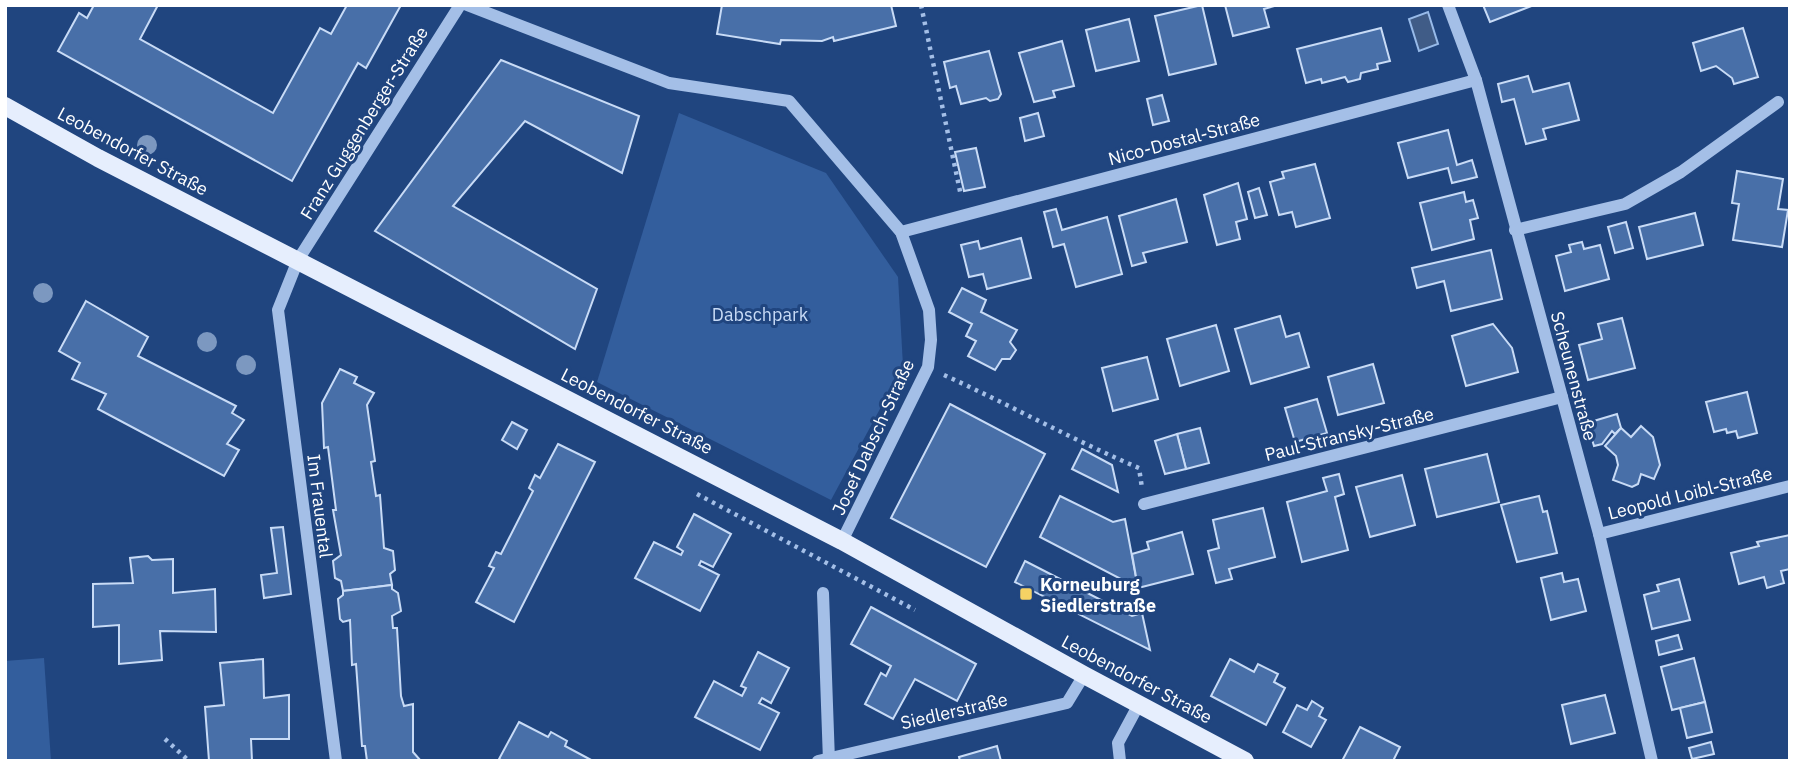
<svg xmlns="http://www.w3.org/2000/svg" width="1795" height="766" viewBox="0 0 1795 766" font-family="'IBM Plex Sans',sans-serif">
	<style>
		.green { fill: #335e9d }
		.water { fill: #405c87; stroke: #97bae9; stroke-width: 2 }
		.building { fill: #486fa8; stroke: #c8dbf6; stroke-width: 2 }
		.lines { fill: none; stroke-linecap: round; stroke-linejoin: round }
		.path { stroke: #a4bfe7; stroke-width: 4.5; stroke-dasharray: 3.5 5; stroke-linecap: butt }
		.minor { stroke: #a4bfe7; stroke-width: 12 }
		.major { stroke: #e6eefd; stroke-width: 18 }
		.tree { fill: #7c98c0 }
		.poi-dot { fill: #f5d264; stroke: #20457f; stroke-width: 2.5 }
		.labels { text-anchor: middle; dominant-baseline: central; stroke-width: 6; stroke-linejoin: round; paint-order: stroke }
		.street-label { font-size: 18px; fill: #fff; stroke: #20457f }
		.park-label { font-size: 18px; fill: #c8dbf6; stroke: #20457f }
		.poi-label { font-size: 18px; font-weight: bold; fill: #fff; stroke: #20457f; text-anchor: start }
	</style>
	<rect width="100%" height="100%" fill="#20457f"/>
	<g class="green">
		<path d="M679,113L826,173L898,277L903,366L831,500L597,382Z"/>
		<path d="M44,658L51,761H5V661Z"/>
	</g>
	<path class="water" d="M1428,12L1438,44L1419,51L1409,19Z"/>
	<g class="building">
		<path d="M94,5H158L140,39L273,113L320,28L331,34L347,5H401L366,68L358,63L292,181L58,51L79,13L87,18Z"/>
		<path d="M722,5H891L896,26L834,41L833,37L822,41L781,40L780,44L717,34Z"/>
		<path d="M1202,5L1216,64L1169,75L1155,16Z"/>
		<path d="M1225,5H1278L1264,9L1269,27L1233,36Z"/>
		<path d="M1483,5H1534L1490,22Z"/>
		<path d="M1129,19L1139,61L1096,71L1086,30Z"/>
		<path d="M1381,28L1390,61L1377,64L1378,69L1361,73L1360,79L1348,82L1345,77L1322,83L1321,79L1306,83L1297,49Z"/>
		<path d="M1743,28L1758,77L1734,84L1732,78L1716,66L1701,71L1693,43Z"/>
		<path d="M1062,41L1074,86L1053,91L1055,97L1034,102L1019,53Z"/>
		<path d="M989,51L1001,94L998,99L990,101L986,98L961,104L956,86L950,88L944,62Z"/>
		<path d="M501,60L639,116L622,173L525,121L453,206L597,289L575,349L375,231Z"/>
		<path d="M1528,76L1533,92L1569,83L1579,120L1543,129L1546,139L1526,144L1514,99L1502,102L1498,84Z"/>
		<path d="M1162,95L1169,121L1153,125L1147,99Z"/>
		<path d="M1038,113L1044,136L1025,141L1020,118Z"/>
		<path d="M1448,130L1457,165L1472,160L1477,177L1452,183L1448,168L1408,178L1398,143Z"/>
		<path d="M976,148L985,187L964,191L955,152Z"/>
		<path d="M1315,164L1330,218L1296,227L1292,212L1279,215L1270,182L1284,178L1282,172Z"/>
		<path d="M1737,171L1783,179L1778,209L1788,210L1782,247L1733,240L1739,204L1732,203Z"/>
		<path d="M1238,183L1247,219L1236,222L1240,239L1217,245L1204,195Z"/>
		<path d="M1259,188L1267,215L1255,218L1248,192Z"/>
		<path d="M1464,192L1466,202L1473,200L1478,218L1470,220L1474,239L1432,250L1420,203Z"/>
		<path d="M1176,199L1187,242L1143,253L1146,262L1132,266L1119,216Z"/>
		<path d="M1056,209L1062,230L1107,217L1122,274L1076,287L1064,244L1053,247L1044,212Z"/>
		<path d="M1695,213L1703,245L1647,259L1639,227Z"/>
		<path d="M1626,222L1633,248L1615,253L1608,227Z"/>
		<path d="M1021,238L1031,278L987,289L983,274L969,277L961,245L978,241L980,249Z"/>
		<path d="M1582,242L1584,249L1600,245L1609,279L1565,291L1556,256L1571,252L1569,245Z"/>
		<path d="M1491,250L1502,299L1451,311L1444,281L1417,288L1412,268Z"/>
		<path d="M962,288L986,300L981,312L1017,330L1010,342L1016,350L1010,359H1002L995,370L968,356L976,341L966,336L972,324L949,312Z"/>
		<path d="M86,301L148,337L138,356L236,406L232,413L244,420L227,444L239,450L224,476L98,409L106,394L72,379L80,363L59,351Z"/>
		<path d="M1280,316L1286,337L1299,333L1309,367L1251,384L1235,329Z"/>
		<path d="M1622,318L1635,368L1588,380L1579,345L1602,339L1598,324Z"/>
		<path d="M1493,324L1512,348L1518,372L1466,386L1452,336Z"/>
		<path d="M1216,325L1229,371L1180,386L1167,339Z"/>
		<path d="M1147,357L1158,399L1113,411L1102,368Z"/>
		<path d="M1373,364L1384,403L1338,415L1328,377Z"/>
		<path d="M340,369L357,377L354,383L374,393L367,405L375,461L371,462L376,496L380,495L384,548L393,551L395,570L390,574L392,585L343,591L341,581L335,578L333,561L341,555L333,510H336L328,447L324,448L322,403Z"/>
		<path d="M1747,392L1757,433L1738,438L1736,431L1727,433L1726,429L1714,432L1706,402Z"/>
		<path d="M1317,399L1327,433L1295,442L1285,408Z"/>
		<path d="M950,404L1045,454L986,567L891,518Z"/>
		<path d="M1617,414L1621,428L1615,434L1612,431L1602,444L1594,446L1587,423Z"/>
		<path d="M512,422L527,430L517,449L502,440Z"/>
		<path d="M1641,426L1653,437L1660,465L1654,479L1641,474L1638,484L1632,487L1613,480L1618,465L1616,456L1605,446L1621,428L1631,437Z"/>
		<path d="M1200,428L1209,463L1186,469L1177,434Z"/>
		<path d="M1177,434L1186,469L1165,474L1155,441Z"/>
		<path d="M558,444L595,462L514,622L476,602L494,568L489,566L496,552L501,554L533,491L529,488L535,475L540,478Z"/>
		<path d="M1082,449L1112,465L1118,492L1072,469Z"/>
		<path d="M1487,454L1499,502L1437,517L1425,469Z"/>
		<path d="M1339,474L1344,494L1335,497L1348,550L1302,562L1287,502L1327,491L1323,478Z"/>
		<path d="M1402,475L1415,525L1370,537L1356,487Z"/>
		<path d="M1060,496L1113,522L1125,519L1138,588L1040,537Z"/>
		<path d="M1539,496L1543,512L1547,511L1557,553L1517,562L1501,505Z"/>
		<path d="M1263,508L1275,557L1229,569L1232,579L1216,583L1208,551L1219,548L1213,520Z"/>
		<path d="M694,514L731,534L713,567L701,561L699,565L719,575L700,611L635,578L654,542L681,555L683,551L677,547Z"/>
		<path d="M283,527L291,594L264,598L261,575L277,573L271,528Z"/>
		<path d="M1182,532L1193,574L1138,588L1132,554L1149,549L1147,542Z"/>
		<path d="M1790,535V569L1781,571L1784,583L1767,588L1764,577L1739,584L1731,553L1759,546L1757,542Z"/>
		<path d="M148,556L152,560L173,559V593L215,589L216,632L160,631L162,660L119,664V625L93,627V584L133,583L130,558Z"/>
		<path d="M1025,561L1132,616L1142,613L1150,650L1015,582Z"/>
		<path d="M1562,573L1564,582L1578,579L1586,611L1551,620L1541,578Z"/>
		<path d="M1679,579L1690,620L1652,629L1644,595L1659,591L1657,585Z"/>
		<path d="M392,585V589L398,593L401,611L392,616L393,628H397L401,696L404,706L413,704V752L421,761H367L365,746H362L356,664L352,665L350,620L343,622L340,619L338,599L343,595V591Z"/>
		<path d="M871,607L976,664L957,701L915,679L893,719L865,704L881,673L886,676L891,666L851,644Z"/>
		<path d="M1678,635L1682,649L1659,655L1656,641Z"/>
		<path d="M758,652L789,668L771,703L762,698L759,703L779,713L760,750L695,717L714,681L742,696L746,688L741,686Z"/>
		<path d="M1694,658L1705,702L1672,710L1661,667Z"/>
		<path d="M263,659L264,698L289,695V739H251L252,761H209L205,707L224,705L220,663Z"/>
		<path d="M1230,659L1254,672L1258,664L1278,674L1274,682L1285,688L1266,725L1211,696Z"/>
		<path d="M1605,695L1615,733L1571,744L1562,705Z"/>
		<path d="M1312,701L1323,708L1319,716L1326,720L1311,747L1283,732L1297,705L1307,710Z"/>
		<path d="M1705,702L1712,732L1687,738L1680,708Z"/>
		<path d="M519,722L548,737L551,732L567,741L565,746L593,761H503L499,759Z"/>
		<path d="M1360,727L1400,747L1393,761H1342Z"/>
		<path d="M1711,742L1714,754L1692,759L1689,748Z"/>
		<path d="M997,746L1001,761H960L959,757Z"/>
	</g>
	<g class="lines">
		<g class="path">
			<path d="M921,5L961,196"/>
			<path d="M944,375C1010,405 1073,440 1139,468L1142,488"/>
			<path d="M697,494L915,610"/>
			<path d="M165,739L189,761"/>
		</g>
		<g class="minor">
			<path d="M467,5L669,83L789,101L901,232L929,310L931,340L928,367L842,541"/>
			<path d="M1448,5L1476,80L1562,397L1599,534L1652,761"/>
			<path d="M1515,230L1625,204L1681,172L1778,102"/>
			<path d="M901,232L1476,80"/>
			<path d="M1144,504L1562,397"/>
			<path d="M1599,534L1790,486"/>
			<path d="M823,593L829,761"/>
			<path d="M336,761L278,310L298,260L460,5"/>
			<path d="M818,761L1067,703L1084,675"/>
			<path d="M1120,761L1118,743L1139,704"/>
		</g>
		<path class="major" d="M5,106L98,158L842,541L1084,675L1245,761"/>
	</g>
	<g class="tree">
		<circle cx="147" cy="145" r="10"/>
		<circle cx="43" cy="293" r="10"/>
		<circle cx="207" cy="342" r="10"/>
		<circle cx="246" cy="365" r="10"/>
	</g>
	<rect class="poi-dot" x="1019" y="587" width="14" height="14" rx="3.5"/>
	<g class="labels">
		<g class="street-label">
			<text transform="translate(364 123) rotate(-58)">Franz Guggenberger-Straße</text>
			<text transform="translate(1184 139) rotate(-15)">Nico-Dostal-Straße</text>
			<text transform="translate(133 151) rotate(28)">Leobendorfer Straße</text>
			<text transform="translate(1574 376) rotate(75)">Scheunenstraße</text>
			<text transform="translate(637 411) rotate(27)">Leobendorfer Straße</text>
			<text transform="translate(1349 434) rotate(-14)">Paul-Stransky-Straße</text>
			<text transform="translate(873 437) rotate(-65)">Josef Dabsch-Straße</text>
			<text transform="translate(1690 493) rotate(-14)">Leopold Loibl-Straße</text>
			<text transform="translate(320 506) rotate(83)">Im Frauental</text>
			<text transform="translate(1137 679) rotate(28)">Leobendorfer Straße</text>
			<text transform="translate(954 711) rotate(-13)">Siedlerstraße</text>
		</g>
		<g class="park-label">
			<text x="760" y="314">Dabschpark</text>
		</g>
		<g class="poi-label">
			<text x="1040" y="584">Korneuburg<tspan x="1040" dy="21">Siedlerstraße</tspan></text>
		</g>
	</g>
	<rect width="1795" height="766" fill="none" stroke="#ffffff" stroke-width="14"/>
</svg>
